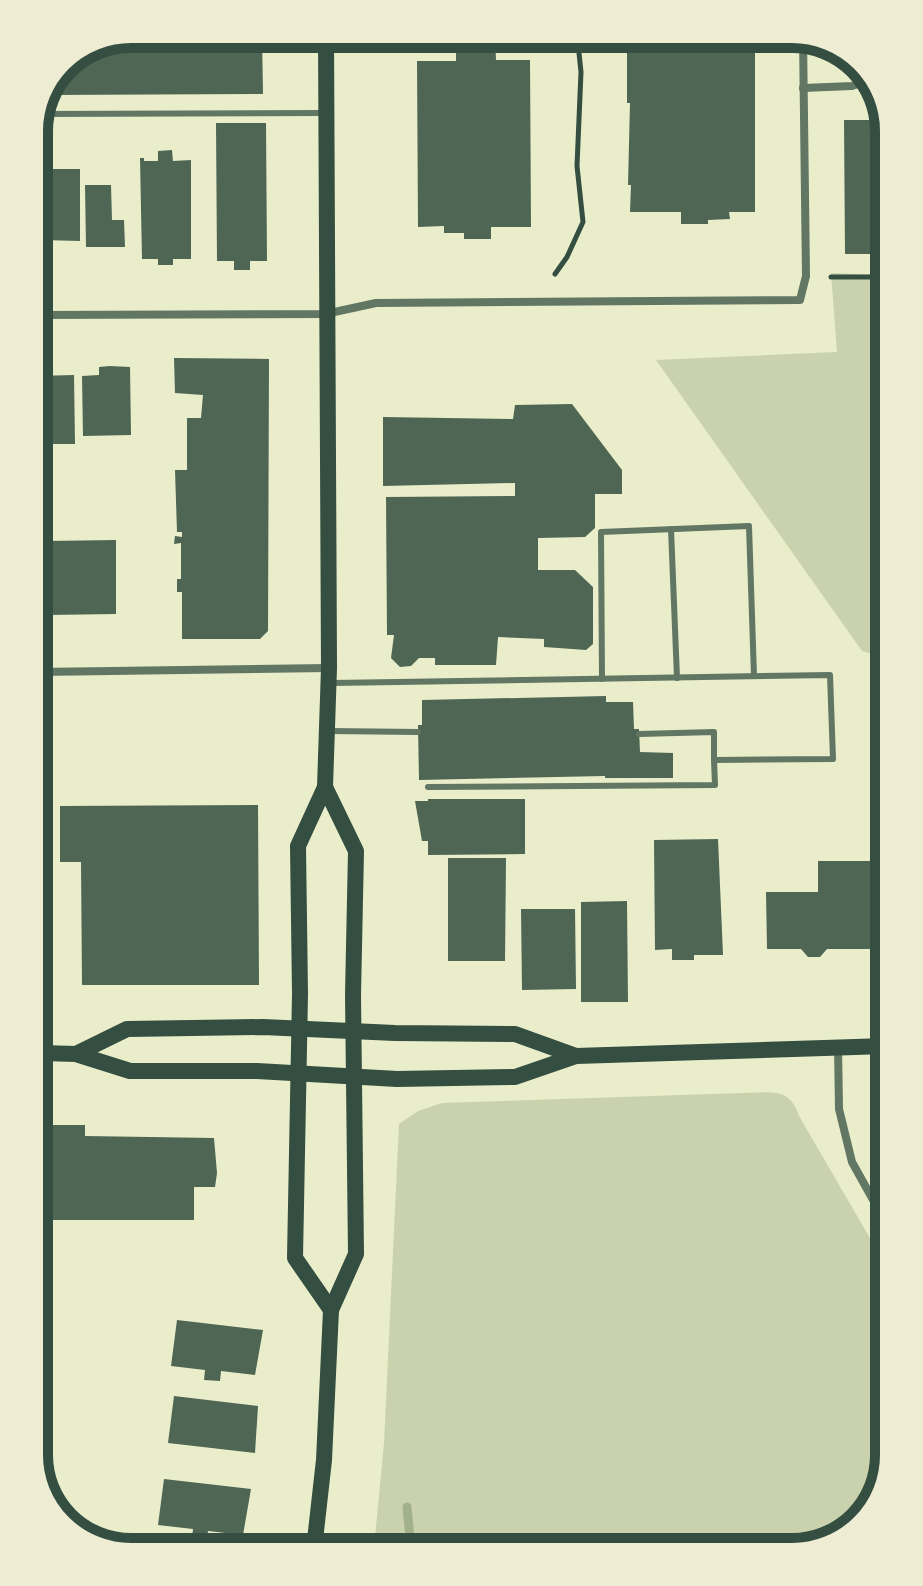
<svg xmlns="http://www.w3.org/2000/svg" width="923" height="1586" viewBox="0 0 923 1586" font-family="'PT Sans Narrow',sans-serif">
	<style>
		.green { fill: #cad2ad }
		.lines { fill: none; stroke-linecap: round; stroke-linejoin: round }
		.stream { stroke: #a3b18a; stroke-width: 9 }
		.building { fill: #4f6655 }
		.path { stroke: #344e41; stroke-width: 5 }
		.service { stroke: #617663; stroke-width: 6 }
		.minor { stroke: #617663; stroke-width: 8 }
		.secondary { stroke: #344e41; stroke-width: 16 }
		.rim { fill: none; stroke: #344e41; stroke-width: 10 }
	</style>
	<rect width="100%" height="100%" fill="#e9edc9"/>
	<g class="green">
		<path d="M831,273L881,275L883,657L862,651L656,360L837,352Z"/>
		<path d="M742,1093C769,1093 790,1086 799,1116L888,1269L889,1456L873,1509L835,1542L374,1548L384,1443L399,1124L418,1111L442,1103Z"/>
	</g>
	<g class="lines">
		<path class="stream" d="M407,1507L411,1548"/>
	</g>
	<g class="building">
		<path d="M131,34H262L263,94L48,95L63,62Z"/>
		<path d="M448,34H495L496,60H530L531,227H491V239H464V233H444V226L418,227L417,61H456V51H441V36Z"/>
		<path d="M630,34H755V212H729L730,219L708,220V224H681V212H630L631,185H628L630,103H627V47H630Z"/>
		<path d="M844,120H879L880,254H845Z"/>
		<path d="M216,123H266L267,261H250V270H234V261H217Z"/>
		<path d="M172,150L173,161L191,160V259H173V265H158V259H142L140,158H144V161H158V151Z"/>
		<path d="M34,167H38V234H35Z"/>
		<path d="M43,169H80V241L43,240Z"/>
		<path d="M85,185H111L112,220H124L125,247H86Z"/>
		<path d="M174,358L269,359L268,631L260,639H182V592H177V579H181V543L174,544L175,536L182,537V532H177L175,470H187V418H201L203,395L175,393Z"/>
		<path d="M110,366L130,367L131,435L83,436L82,376L99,375V367Z"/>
		<path d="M74,375L75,444H36V376Z"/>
		<path d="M572,404L622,470V494H595V528L585,537L538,538V570H575L593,587V644L586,650L544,647V639L498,637L496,665H435V658H419L411,666L400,667L391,658L394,635H387L386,497L515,496V483L383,486V417L513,419L515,405Z"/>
		<path d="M116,540V614L47,615L46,541Z"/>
		<path d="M37,545H44L45,615H38Z"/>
		<path d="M606,696V702H633L634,729H639L640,752L673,753V778H605V776L419,780L418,725H422V700Z"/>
		<path d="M428,799H525V854L428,855V841H422L415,801H428Z"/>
		<path d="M258,805L259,985H82L81,862H60V806Z"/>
		<path d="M718,839L723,955H694V960H672V949L655,950L654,840Z"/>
		<path d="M448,858H506L505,961H448Z"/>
		<path d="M818,861H885V949H827L820,957H808L801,949H767L766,892H818Z"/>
		<path d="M627,901L628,1002H581V902Z"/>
		<path d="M521,909H575L576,989L522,990Z"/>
		<path d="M48,1125H85V1136L214,1138L217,1173L215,1187H194V1220H42L41,1129H48Z"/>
		<path d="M177,1320L263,1330L255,1375L221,1371L220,1381L204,1380L205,1370L171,1366Z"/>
		<path d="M174,1396L258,1406L255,1453L168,1443Z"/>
		<path d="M164,1479L251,1489L243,1535L208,1531L207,1540L192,1538L193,1529L158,1525Z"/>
	</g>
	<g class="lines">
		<g class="path">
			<path d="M555,274L567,257L583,222L577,166L581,72L577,34"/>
			<path d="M831,277H881"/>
		</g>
		<g class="service">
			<path d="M39,114L324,113"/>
			<path d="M671,529L677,678"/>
			<path d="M602,679L601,532L749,526L754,676"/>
			<path d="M332,683L830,675L833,759L714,760V732L639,734"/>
			<path d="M329,731L418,732"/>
			<path d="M428,787L715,785L714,760"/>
		</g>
		<g class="minor">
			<path d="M803,88L852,86L864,82L868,76"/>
			<path d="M36,315L325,314L376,303L800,300L806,276L803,36"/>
			<path d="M38,672L329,668"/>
			<path d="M838,1046L839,1109L852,1162L887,1225"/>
		</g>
		<g class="secondary">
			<path d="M326,34L329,668L325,787L298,846L300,994L295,1258L331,1310"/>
			<path d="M41,1053L76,1054L130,1071H257L397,1079L515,1077L576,1056L886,1046"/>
			<path d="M76,1054L127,1029L263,1027L395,1033L515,1034L576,1056"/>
			<path d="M314,1549L324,1460L331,1310L356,1254L353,995L356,851L325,787"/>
		</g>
	</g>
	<path d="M0 0H923V1586H0ZM131 48H792A83 83 0 0 1 875 131V1455A83 83 0 0 1 792 1538H131A83 83 0 0 1 48 1455V131A83 83 0 0 1 131 48Z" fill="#eeecd3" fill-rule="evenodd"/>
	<path class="rim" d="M131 48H792A83 83 0 0 1 875 131V1455A83 83 0 0 1 792 1538H131A83 83 0 0 1 48 1455V131A83 83 0 0 1 131 48Z"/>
</svg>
